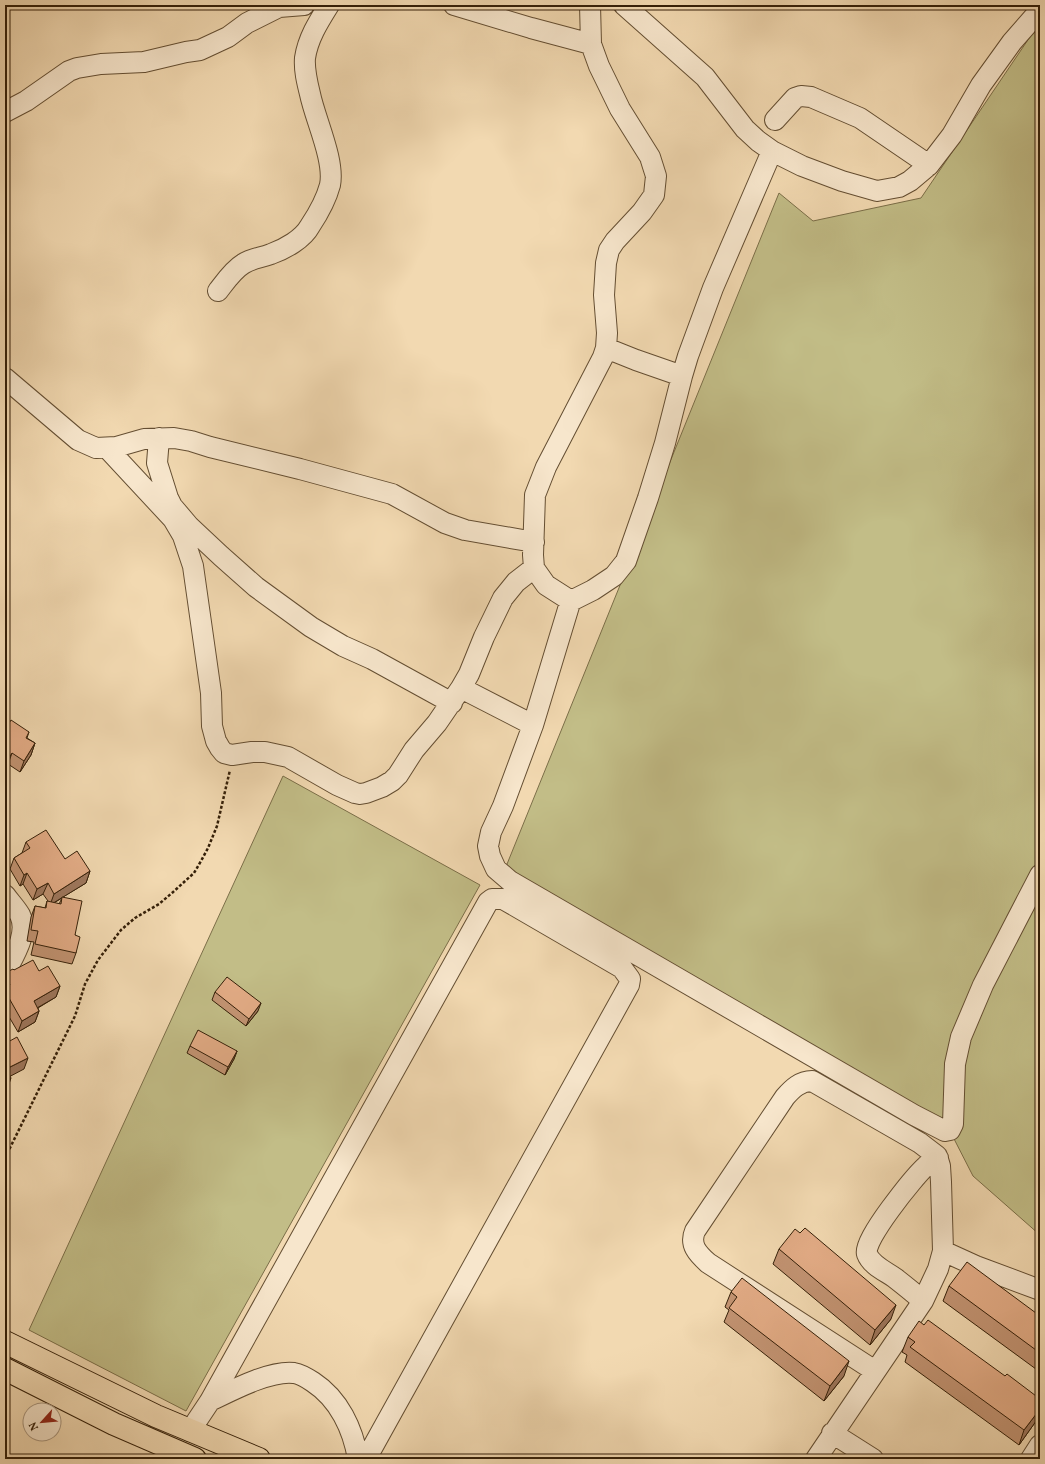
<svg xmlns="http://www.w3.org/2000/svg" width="1045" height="1464" font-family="Vollkorn,serif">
	<rect width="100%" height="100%" fill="#f2d9b1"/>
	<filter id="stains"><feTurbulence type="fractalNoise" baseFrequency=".005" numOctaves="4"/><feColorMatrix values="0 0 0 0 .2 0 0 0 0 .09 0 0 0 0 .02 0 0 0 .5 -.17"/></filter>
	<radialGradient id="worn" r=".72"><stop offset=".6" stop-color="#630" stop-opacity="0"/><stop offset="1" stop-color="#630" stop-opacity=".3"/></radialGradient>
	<!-- green -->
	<path fill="#c2bd87" stroke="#7b6e48" d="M1040 22V1235L973 1176 951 1133 503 874 779 193 813 221 921 198Z
		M283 776 480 885 186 1411 29 1330Z"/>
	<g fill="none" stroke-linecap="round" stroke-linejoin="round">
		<defs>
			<path id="minor" d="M454 5 531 28 591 44
				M624 5 705 77 745 129 758 141 772 151 802 166 842 181 877 191 899 187 910 181 929 165 952 135 981 85 1012 42 1040 10
				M5 112 26 101 69 71 77 68 101 64 144 62 186 52 200 50 228 37 247 23 279 7 304 5
				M775 120 795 98 801 96 811 97 860 118 929 165
				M772 151 713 288 688 356 682 376 665 443 648 498 626 561 614 576 593 590 571 601 569 606 533 725 503 806 491 832 488 846 490 856 496 869 510 881 914 1115 945 1131 950 1130 953 1124 955 1064 961 1037 983 985 1040 875
				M218 291C225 282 233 270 243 264 252 258 261 258 271 254 285 249 303 239 310 226 318 214 326 200 330 185 335 160 315 119 310 94 307 82 304 70 305 58 308 38 319 21 329 5
				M606 348 636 360 682 376
				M5 378 78 440 96 448 116 447 144 439 174 438 191 441 210 447 300 469 392 494 445 523 465 530 534 542
				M159 438 157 463 168 498 172 506 189 526 221 556 256 587 311 627 343 646 372 659 452 703
				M107 448 173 519 183 536 193 566 211 693 212 726 216 741 220 748 224 753 232 755 252 752H265L288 757 337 785 355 793 360 794 366 793 382 787 392 781 398 775 414 750 437 723 461 688 469 674 484 637 503 598 516 582 534 568
				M571 601 546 585 534 568 533 555 535 495 546 467 603 357 606 348 607 333 604 295 606 263 609 250 615 241 642 212 654 195 656 176 650 157 620 109 599 66 591 44 590 5
				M461 688 533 725
				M5 895C10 902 16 908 20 915 29 934 13 957 5 973
				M943 1251 976 1266 1040 1290
				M923 1301C914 1293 904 1285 895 1278 885 1271 871 1265 867 1254 862 1241 914 1177 926 1166 929 1163 934 1161 938 1158
				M210 1401C231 1391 270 1370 294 1373 300 1374 307 1378 313 1382 339 1399 353 1429 358 1459
				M190 1431 210 1401 488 902 492 899H503L622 968 630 979 629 985 366 1459
				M832 1433 873 1459
				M816 1459 923 1301 938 1269 943 1251 941 1182 940 1166 937 1156 920 1143 812 1081C800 1081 792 1089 785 1097L695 1231C689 1245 698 1254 708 1263L875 1371
				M1031 1459 1040 1445"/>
			<path id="major" d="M5 1342 156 1416 259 1459
				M5 1369 114 1424 195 1459"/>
		</defs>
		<!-- minor casing -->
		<use href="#minor" stroke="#644e32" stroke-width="22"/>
		<!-- major casing -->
		<use href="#major" stroke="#341f08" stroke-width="24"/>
		<!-- path -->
		<path stroke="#341f08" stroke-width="2.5" stroke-dasharray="3 2" stroke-linecap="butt" d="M5 1158 75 1016 85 984 98 960 121 930 135 918 159 904 172 893 194 873 201 861 208 848 217 826 230 770"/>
		<!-- minor -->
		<use href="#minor" stroke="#f7e6cc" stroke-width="20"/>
		<!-- major -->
		<use href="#major" stroke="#f2d9b1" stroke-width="22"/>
	</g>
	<!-- wall -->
	<path fill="#c39473" stroke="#341f08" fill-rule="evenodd" d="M5 730 29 732 27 738 35 743 31 755 20 772 8 764 5 769Z
		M26 842 65 859 90 871 86 883 63 897 75 935 76 953 72 964 31 955 34 942 27 941 31 917 35 906 45 908 47 901H48L43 894 33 900 23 884 20 886 10 869 14 858 22 853ZM62 898 59 904 54 903Z
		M14 970 39 971 60 986 56 997 38 1008 39 1011 35 1022 18 1032 5 1010V973Z
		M215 992 258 1011 246 1026 212 1000Z
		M190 1046 237 1051 234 1059 225 1075 187 1053Z
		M779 1249 891 1319 870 1345 773 1264Z
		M949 1286 1040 1316V1372L943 1301Z
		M731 1292 844 1376 824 1401 724 1322 729 1310 725 1307Z
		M908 1337 1039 1417 1019 1445 905 1362 907 1355 902 1352Z"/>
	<!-- shaded-wall -->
	<path fill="#9f785e" stroke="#341f08" d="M35 743 31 755 20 772 24 761Z
		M12 753 8 764 5 769V764Z
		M90 871 86 883 50 905 54 894Z
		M27 873 23 884 20 886 24 875Z
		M48 883 43 894 33 900 37 889Z
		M5 930H8L5 939Z
		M60 986 56 997 30 1012 34 1001Z
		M261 1003 258 1011 246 1026 249 1019Z
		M39 1011 35 1022 18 1032 22 1021Z
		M237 1051 234 1059 225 1075 228 1067Z
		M28 1058 24 1069 5 1079 6 1069Z
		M11 1078 7 1090 5 1091V1082Z
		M896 1305 891 1319 870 1345 875 1330Z
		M849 1361 844 1376 824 1401 830 1386Z
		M1040 1409V1415L1039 1417 1019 1445 1024 1430Z"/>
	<!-- building -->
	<path fill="#e3ac86" stroke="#341f08" d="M11 720 29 732 26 738 35 743 24 761 12 753 5 764V730Z
		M46 830 65 859 77 851 90 871 54 894 48 883 37 889 27 873 24 875 14 858 30 848 26 842Z
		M62 897 82 901 75 935 80 937 76 953 35 944 38 931 31 930 35 906 46 908 47 901 61 904Z
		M5 909H8V930H5Z
		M33 960 39 971 48 966 60 986 34 1001 39 1011 22 1021 5 991V988L10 985 5 976V973L13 969 14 970Z
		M227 977 261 1003 249 1019 215 992Z
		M198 1030 237 1051 228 1067 190 1046Z
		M5 1036 8 1042 17 1037 28 1058 6 1069 11 1078 5 1082Z
		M805 1228 896 1305 875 1330 779 1249 795 1229 800 1233Z
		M967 1262 1040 1316V1353L949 1286Z
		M742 1278 849 1361 830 1386 729 1308 737 1297 731 1292Z
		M928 1320 1005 1376 1007 1374 1040 1399V1409L1024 1430 910 1347 915 1342 908 1337 919 1321 924 1325Z"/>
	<!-- margin -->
	<rect width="1045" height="1464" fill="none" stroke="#f2d9b1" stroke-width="20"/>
	<rect x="6" y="6" width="1033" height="1452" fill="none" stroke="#341f08" stroke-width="2"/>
	<rect x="10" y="10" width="1025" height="1444" fill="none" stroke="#341f08"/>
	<!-- north arrow -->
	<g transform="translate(42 1422) rotate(243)"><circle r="19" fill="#f7e6cc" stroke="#a9967e"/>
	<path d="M0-3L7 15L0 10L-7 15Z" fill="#8f2418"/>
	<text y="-6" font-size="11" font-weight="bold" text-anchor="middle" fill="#341f08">N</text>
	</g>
	<rect width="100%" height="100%" filter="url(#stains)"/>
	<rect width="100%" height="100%" fill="url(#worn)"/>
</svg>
